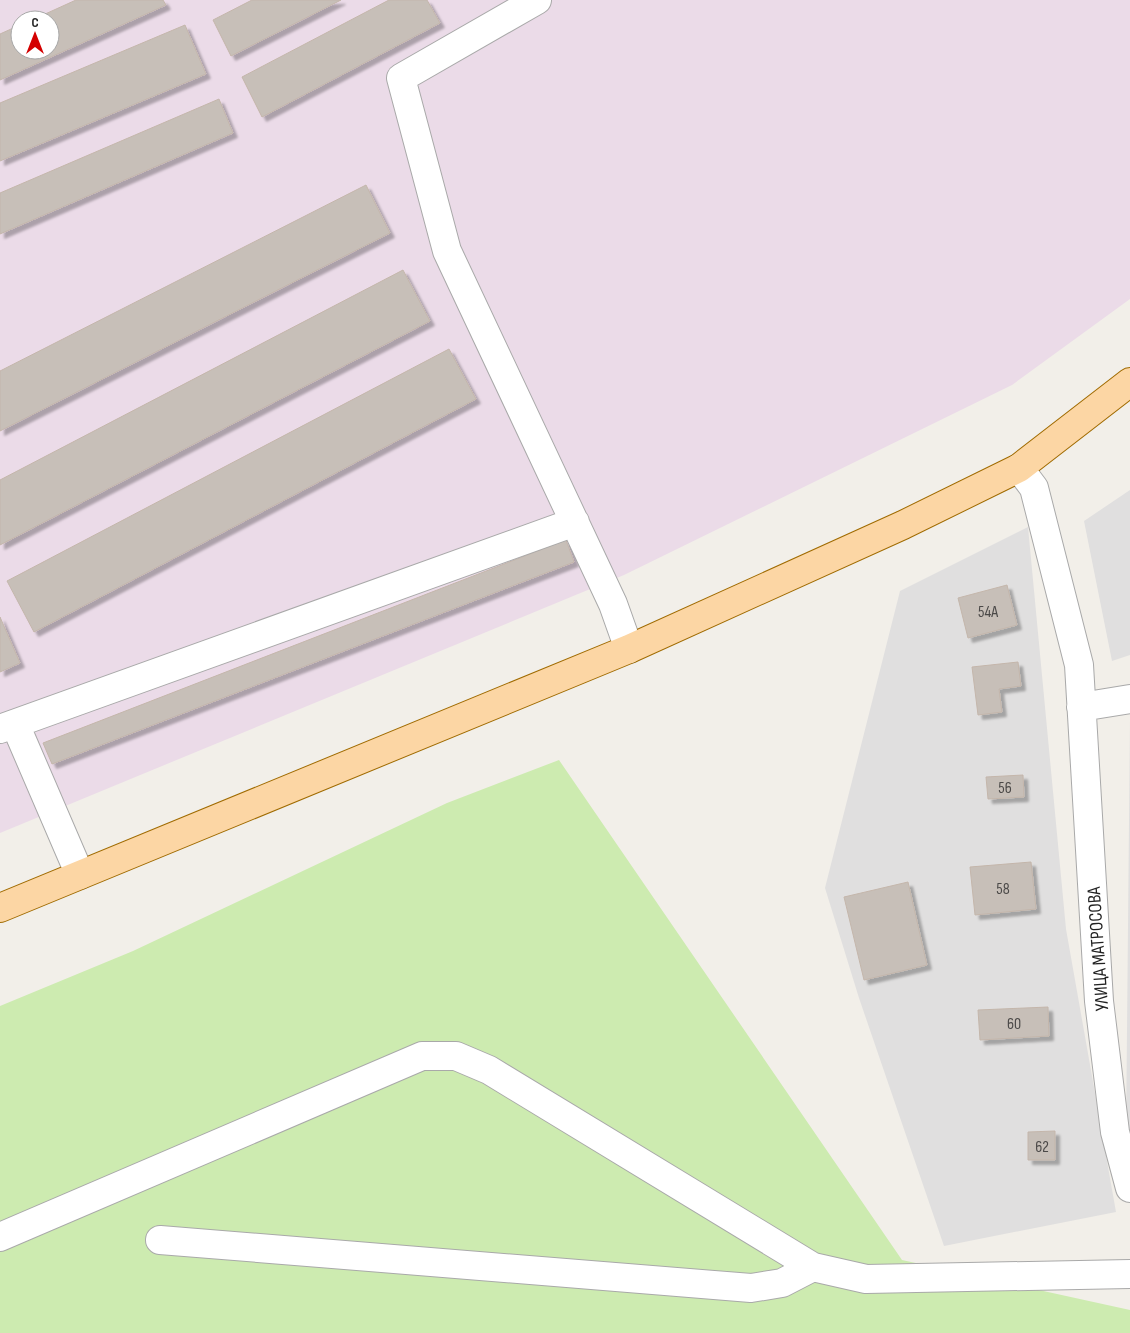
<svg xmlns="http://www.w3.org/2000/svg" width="1130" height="1333" font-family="'Sofia Sans Condensed',sans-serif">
	<defs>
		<filter id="shadow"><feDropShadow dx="4.5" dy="4.5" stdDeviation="1" flood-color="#0004"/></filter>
	</defs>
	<rect width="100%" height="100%" fill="#f2efe9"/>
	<!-- residential -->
	<path fill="#e0dfdf" d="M1130 490V655L1112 661 1084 521Z
		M1028 527 1066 929 1116 1212 944 1246 859 998 825 888 900 591Z
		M1130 719V1148L1126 1134Z"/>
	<!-- industrial -->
	<path fill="#ebdbe8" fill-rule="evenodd" d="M0 0H1130V299L1012 385 624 575 0 833ZM20 20H50V50H20Z"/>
	<!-- grass -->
	<path fill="#cdebb0" d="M559 760 902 1260 1130 1310V1333H0V1006L133 951 447 803Z"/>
	<!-- building -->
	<path fill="#c7bfb8" stroke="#c4b6ab" filter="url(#shadow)" d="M76 0H163L166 5 0 80V34L20 25V50H50V20H32Z
		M252 0H341L231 56 213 20Z
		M389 0H427L440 23 262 117 242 77Z
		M185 25 206 74 0 161V103Z
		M219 99 233 133 0 234V193Z
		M366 185 390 233 0 431V371Z
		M403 270 430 321 0 545V480Z
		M449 349 476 399 34 632 7 581Z
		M566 540 574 562 52 764 43 743Z
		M1007 585 1017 625 968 638 958 598Z
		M0 617 20 663 0 672Z
		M1018 662 1021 686 999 689 1002 712 978 715 972 667Z
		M1023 775 1024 797 988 799 986 777Z
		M1031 862 1036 909 975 915 970 867Z
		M908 882 927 965 864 980 844 897Z
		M1048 1007 1049 1036 980 1040 978 1010Z
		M1055 1131V1160H1028V1132Z"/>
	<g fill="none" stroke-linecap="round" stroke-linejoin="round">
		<defs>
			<path id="minor" d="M537 0 401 78 447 251 613 604 629 649
				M1019 468 1034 488 1079 665 1099 1001 1115 1132 1130 1188
				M1081 707 1130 699
				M15 724 80 875
				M0 729 575 522
				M0 1237 422 1056H456L489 1070 813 1267 866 1279 1130 1274
				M160 1240 751 1288 782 1283 813 1267"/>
			<path id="major" d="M0 908 629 649 903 525 1019 468 1130 382"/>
		</defs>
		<!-- minor casing -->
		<use href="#minor" stroke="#a9a9a9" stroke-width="30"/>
		<!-- major casing -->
		<use href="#major" stroke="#a06b00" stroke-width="30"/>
		<!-- minor -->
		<use href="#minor" stroke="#fff" stroke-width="28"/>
		<!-- major -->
		<use href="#major" stroke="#fcd6a4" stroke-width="28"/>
	</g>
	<g text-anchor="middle" stroke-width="5" stroke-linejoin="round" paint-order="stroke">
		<!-- number labels -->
		<g font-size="16" fill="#4b4948">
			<text x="988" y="617">54А</text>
			<text x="1005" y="793">56</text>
			<text x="1003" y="894">58</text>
			<text x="1014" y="1029">60</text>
			<text x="1042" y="1152">62</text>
		</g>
		<!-- street labels -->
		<g font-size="19" fill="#222" stroke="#fff">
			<text transform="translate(1097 949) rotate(-94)" y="7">УЛИЦА МАТРОСОВА</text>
		</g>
	</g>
	<!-- north arrow -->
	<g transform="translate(35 35)"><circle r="24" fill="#ffffff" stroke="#a7a7a7"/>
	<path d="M0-4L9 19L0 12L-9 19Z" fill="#d40000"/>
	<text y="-8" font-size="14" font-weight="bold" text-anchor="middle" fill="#222222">С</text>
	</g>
</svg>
